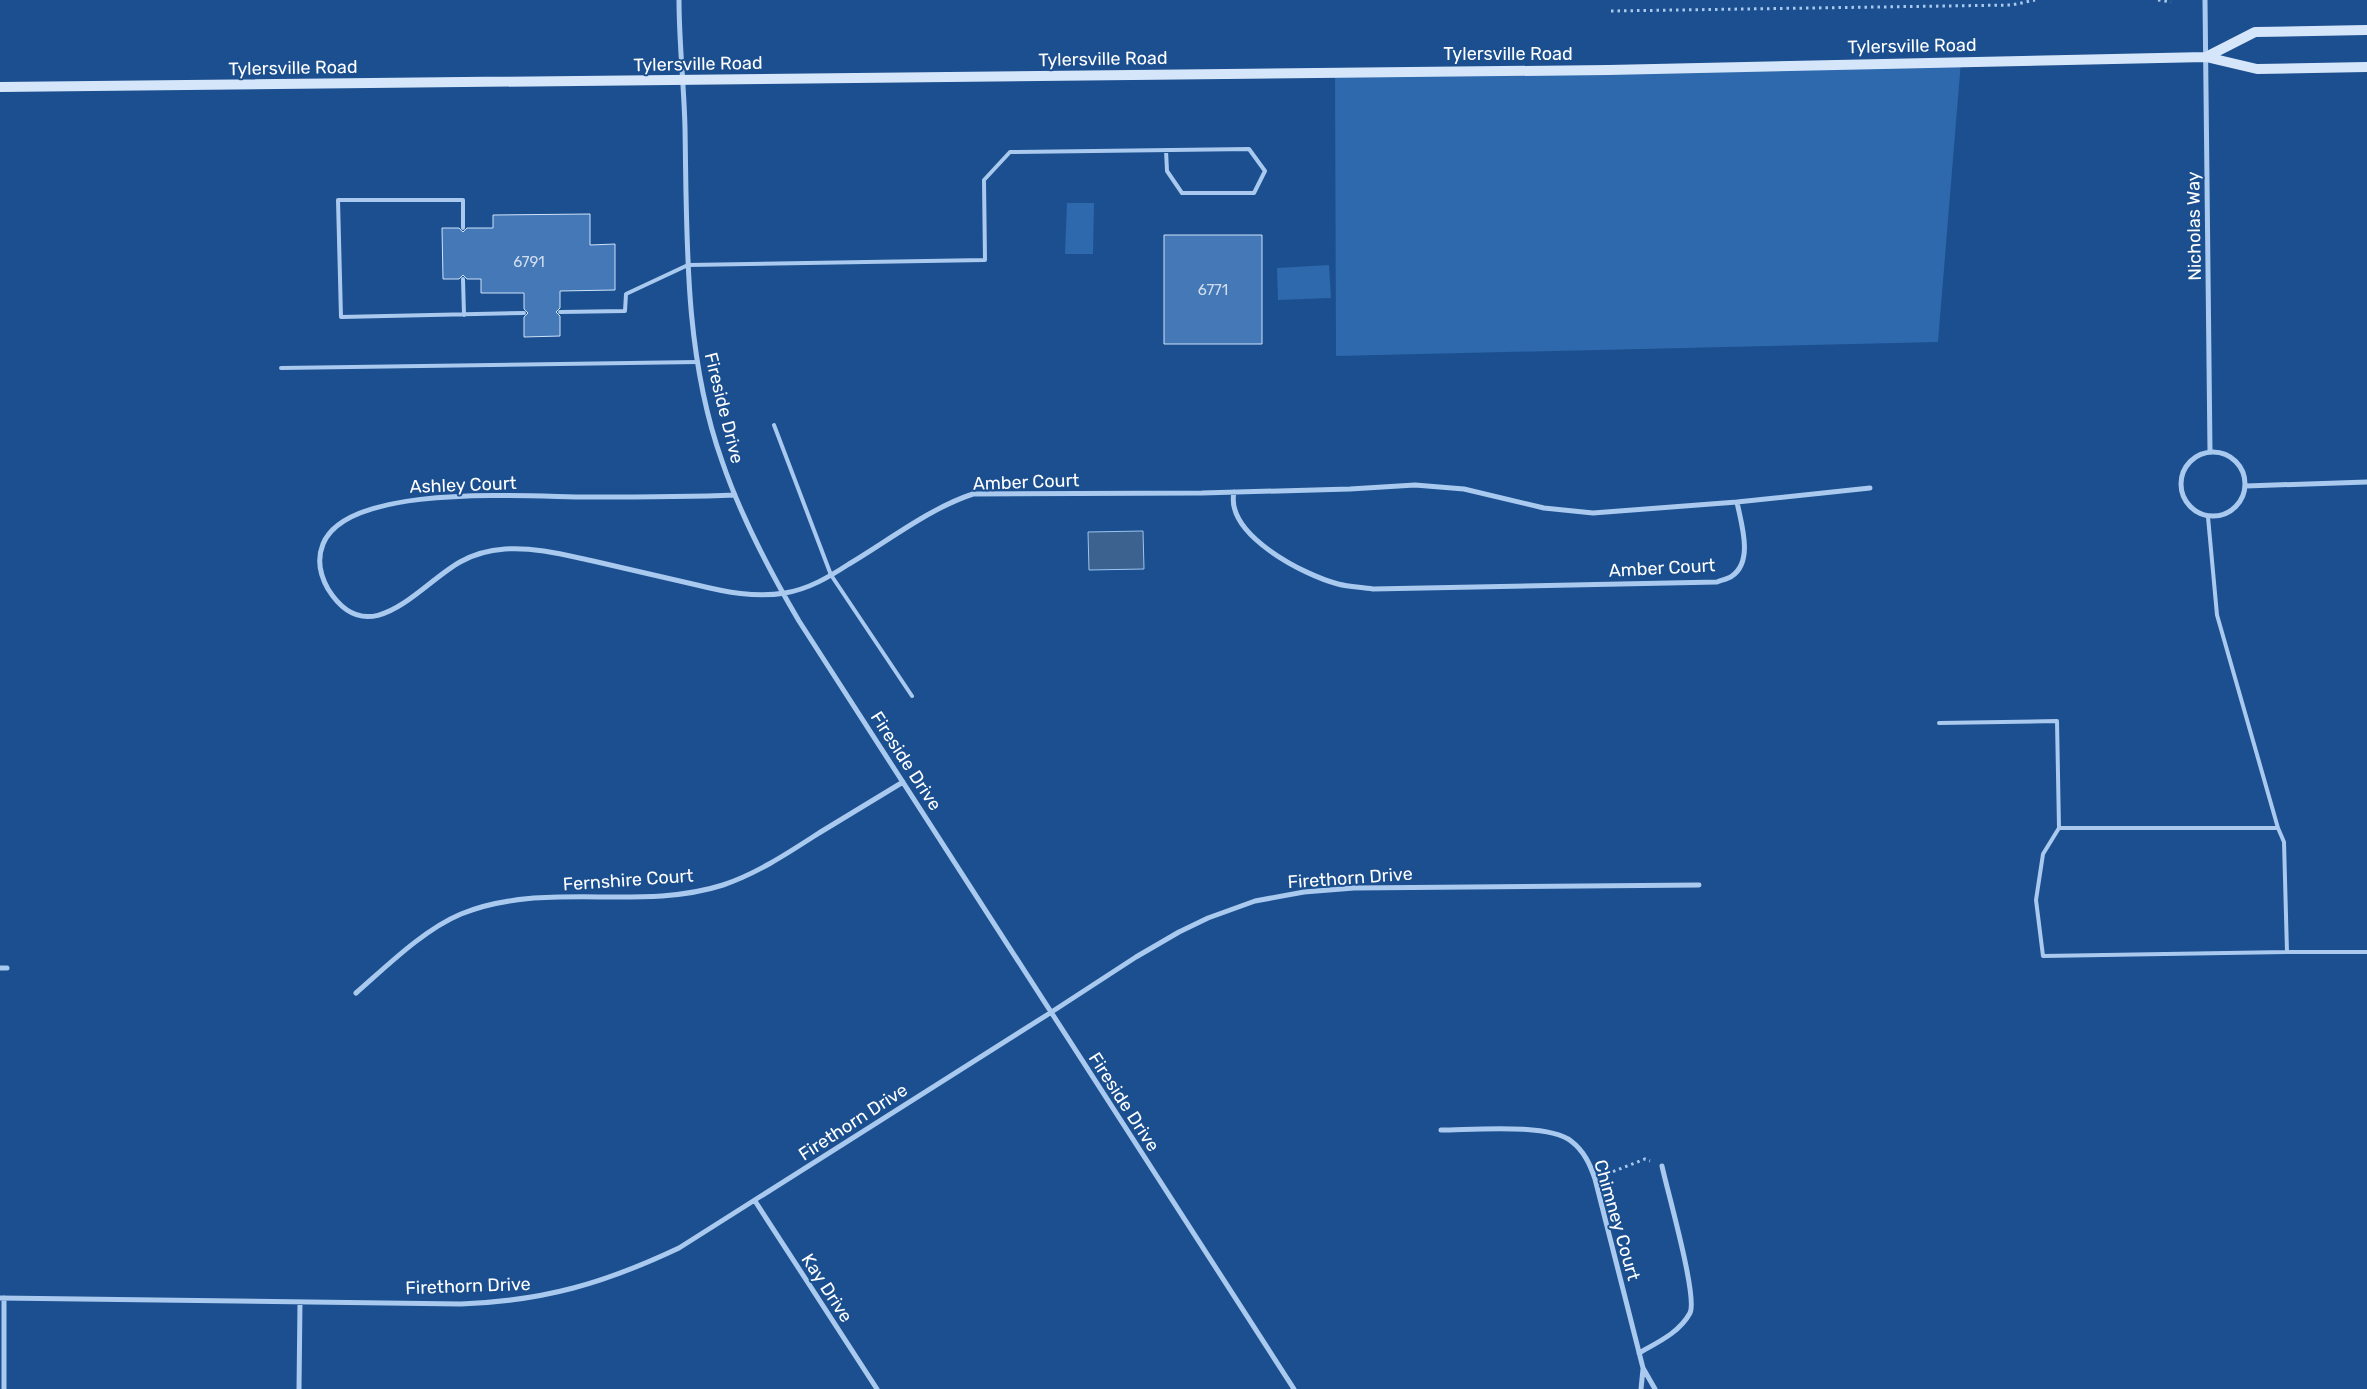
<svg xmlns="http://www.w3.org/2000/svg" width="2367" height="1389" font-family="Rubik,sans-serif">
	<rect width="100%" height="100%" fill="#1b4f8f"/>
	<!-- green -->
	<path fill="#2e69ad" d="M1961 61 1938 342 1336 356 1335 72Z
		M1067 203H1094L1093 254H1065Z
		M1329 265 1331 298 1278 300 1277 268Z"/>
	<!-- water -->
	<path fill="#3c6290" stroke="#9cc4f0" d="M1143 531 1144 569 1089 570 1088 532Z"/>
	<!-- building -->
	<path fill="#4478b7" stroke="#cfe3fa" d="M590 214V245L615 244V290L560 291V308L556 312 560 316V336L524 337V317L528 313 524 309V293H481V279H467L463 275 459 279H443L442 228H459L463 232 467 228H493V215Z
		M1164 235H1262V344H1164Z"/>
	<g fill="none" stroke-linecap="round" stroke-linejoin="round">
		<!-- path -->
		<path stroke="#a9c9ee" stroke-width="3" stroke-dasharray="2.5 4" stroke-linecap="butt" d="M2158 0 2171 2
			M1611 11 2012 5 2035 0
			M1607 1174 1645 1159 1650 1161"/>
		<!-- lane -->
		<path stroke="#a9c9ee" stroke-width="4" d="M463 228V200H338L341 317 524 313
			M463 279 464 315
			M560 312 625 311 626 294 688 265 985 260 984 180 1010 152 1249 149 1265 171 1254 193H1182L1167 171 1166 150
			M281 368 698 362
			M774 425 831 575 912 696
			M1939 723 2057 721 2059 828H2278L2217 615 2208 517
			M2059 828 2043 854 2036 900 2043 956 2287 952
			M2278 828 2284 842 2287 952H2367"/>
		<!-- street -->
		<path stroke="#a9c9ee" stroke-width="5" d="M679 0C679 43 684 85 685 128 687 240 684 355 722 461 741 517 769 570 799 621L1294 1389
			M2205 0 2210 452
			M2181 484a32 32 0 1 1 64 0a32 32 0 1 1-64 0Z
			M2246 486 2367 482
			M735 495C686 497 636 497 587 497 530 497 348 482 323 544 317 559 320 575 328 589 369 655 419 585 460 562 474 554 490 550 505 549 535 547 565 555 593 561 628 569 662 577 697 585 725 592 756 598 785 593 809 589 829 577 849 564 888 541 930 508 973 494L1202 493 1350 489 1415 485 1464 489 1544 508 1593 513 1737 502C1741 523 1754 561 1732 576 1728 579 1722 580 1717 582L1373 589C1361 587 1349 587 1338 584 1304 575 1225 535 1234 492
			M1737 502 1870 488
			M0 968H7
			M356 993C387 966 423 930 461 914 544 880 639 912 723 885 758 873 788 853 819 833 847 816 875 799 903 782
			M1441 1130C1472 1130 1547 1123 1571 1141 1584 1151 1590 1164 1595 1179L1643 1368 1655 1389
			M755 1201 877 1389
			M0 1298 461 1304C544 1301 605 1283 679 1248L1050 1013 1136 957 1179 932 1208 918 1255 901 1304 892 1354 888 1699 885
			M1639 1353C1658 1342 1679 1333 1690 1313 1698 1297 1667 1190 1662 1166
			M4 1389V1298
			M299 1389 300 1302
			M1641 1389 1643 1369"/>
		<!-- secondary -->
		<path stroke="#d6e6fa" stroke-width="10" d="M2206 57 2255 32 2367 30
			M0 87 1608 70 2206 57 2257 69 2367 67"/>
	</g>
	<g text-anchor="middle" stroke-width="4" stroke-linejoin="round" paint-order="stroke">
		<!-- number labels -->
		<g font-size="15" fill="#d0dded">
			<text x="529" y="267">6791</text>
			<text x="1213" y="295">6771</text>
		</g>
		<!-- street labels -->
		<g font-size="18" fill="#fff" stroke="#1b4f8f">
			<text transform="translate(1912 46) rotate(-1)" y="6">Tylersville Road</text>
			<text x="1508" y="60">Tylersville Road</text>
			<text transform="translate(1103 59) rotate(-1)" y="6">Tylersville Road</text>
			<text transform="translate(698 64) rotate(-1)" y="6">Tylersville Road</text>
			<text transform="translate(293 68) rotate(-1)" y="6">Tylersville Road</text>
			<text transform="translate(2194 226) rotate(-91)" y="6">Nicholas Way</text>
			<text transform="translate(724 408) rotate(76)" y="6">Fireside Drive</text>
			<text transform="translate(1026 482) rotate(-2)" y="6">Amber Court</text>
			<text transform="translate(463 485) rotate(-2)" y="6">Ashley Court</text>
			<text transform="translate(1662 568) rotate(-3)" y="6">Amber Court</text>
			<text transform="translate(906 761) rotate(57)" y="6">Fireside Drive</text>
			<text transform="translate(1350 878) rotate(-4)" y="6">Firethorn Drive</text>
			<text transform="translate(628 880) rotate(-4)" y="6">Fernshire Court</text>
			<text transform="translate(1124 1102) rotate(57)" y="6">Fireside Drive</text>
			<text transform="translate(853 1122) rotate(-33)" y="6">Firethorn Drive</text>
			<text transform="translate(1617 1220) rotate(74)" y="6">Chimney Court</text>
			<text transform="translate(468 1286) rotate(-2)" y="6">Firethorn Drive</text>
			<text transform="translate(827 1288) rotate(57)" y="6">Kay Drive</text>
		</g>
	</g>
</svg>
